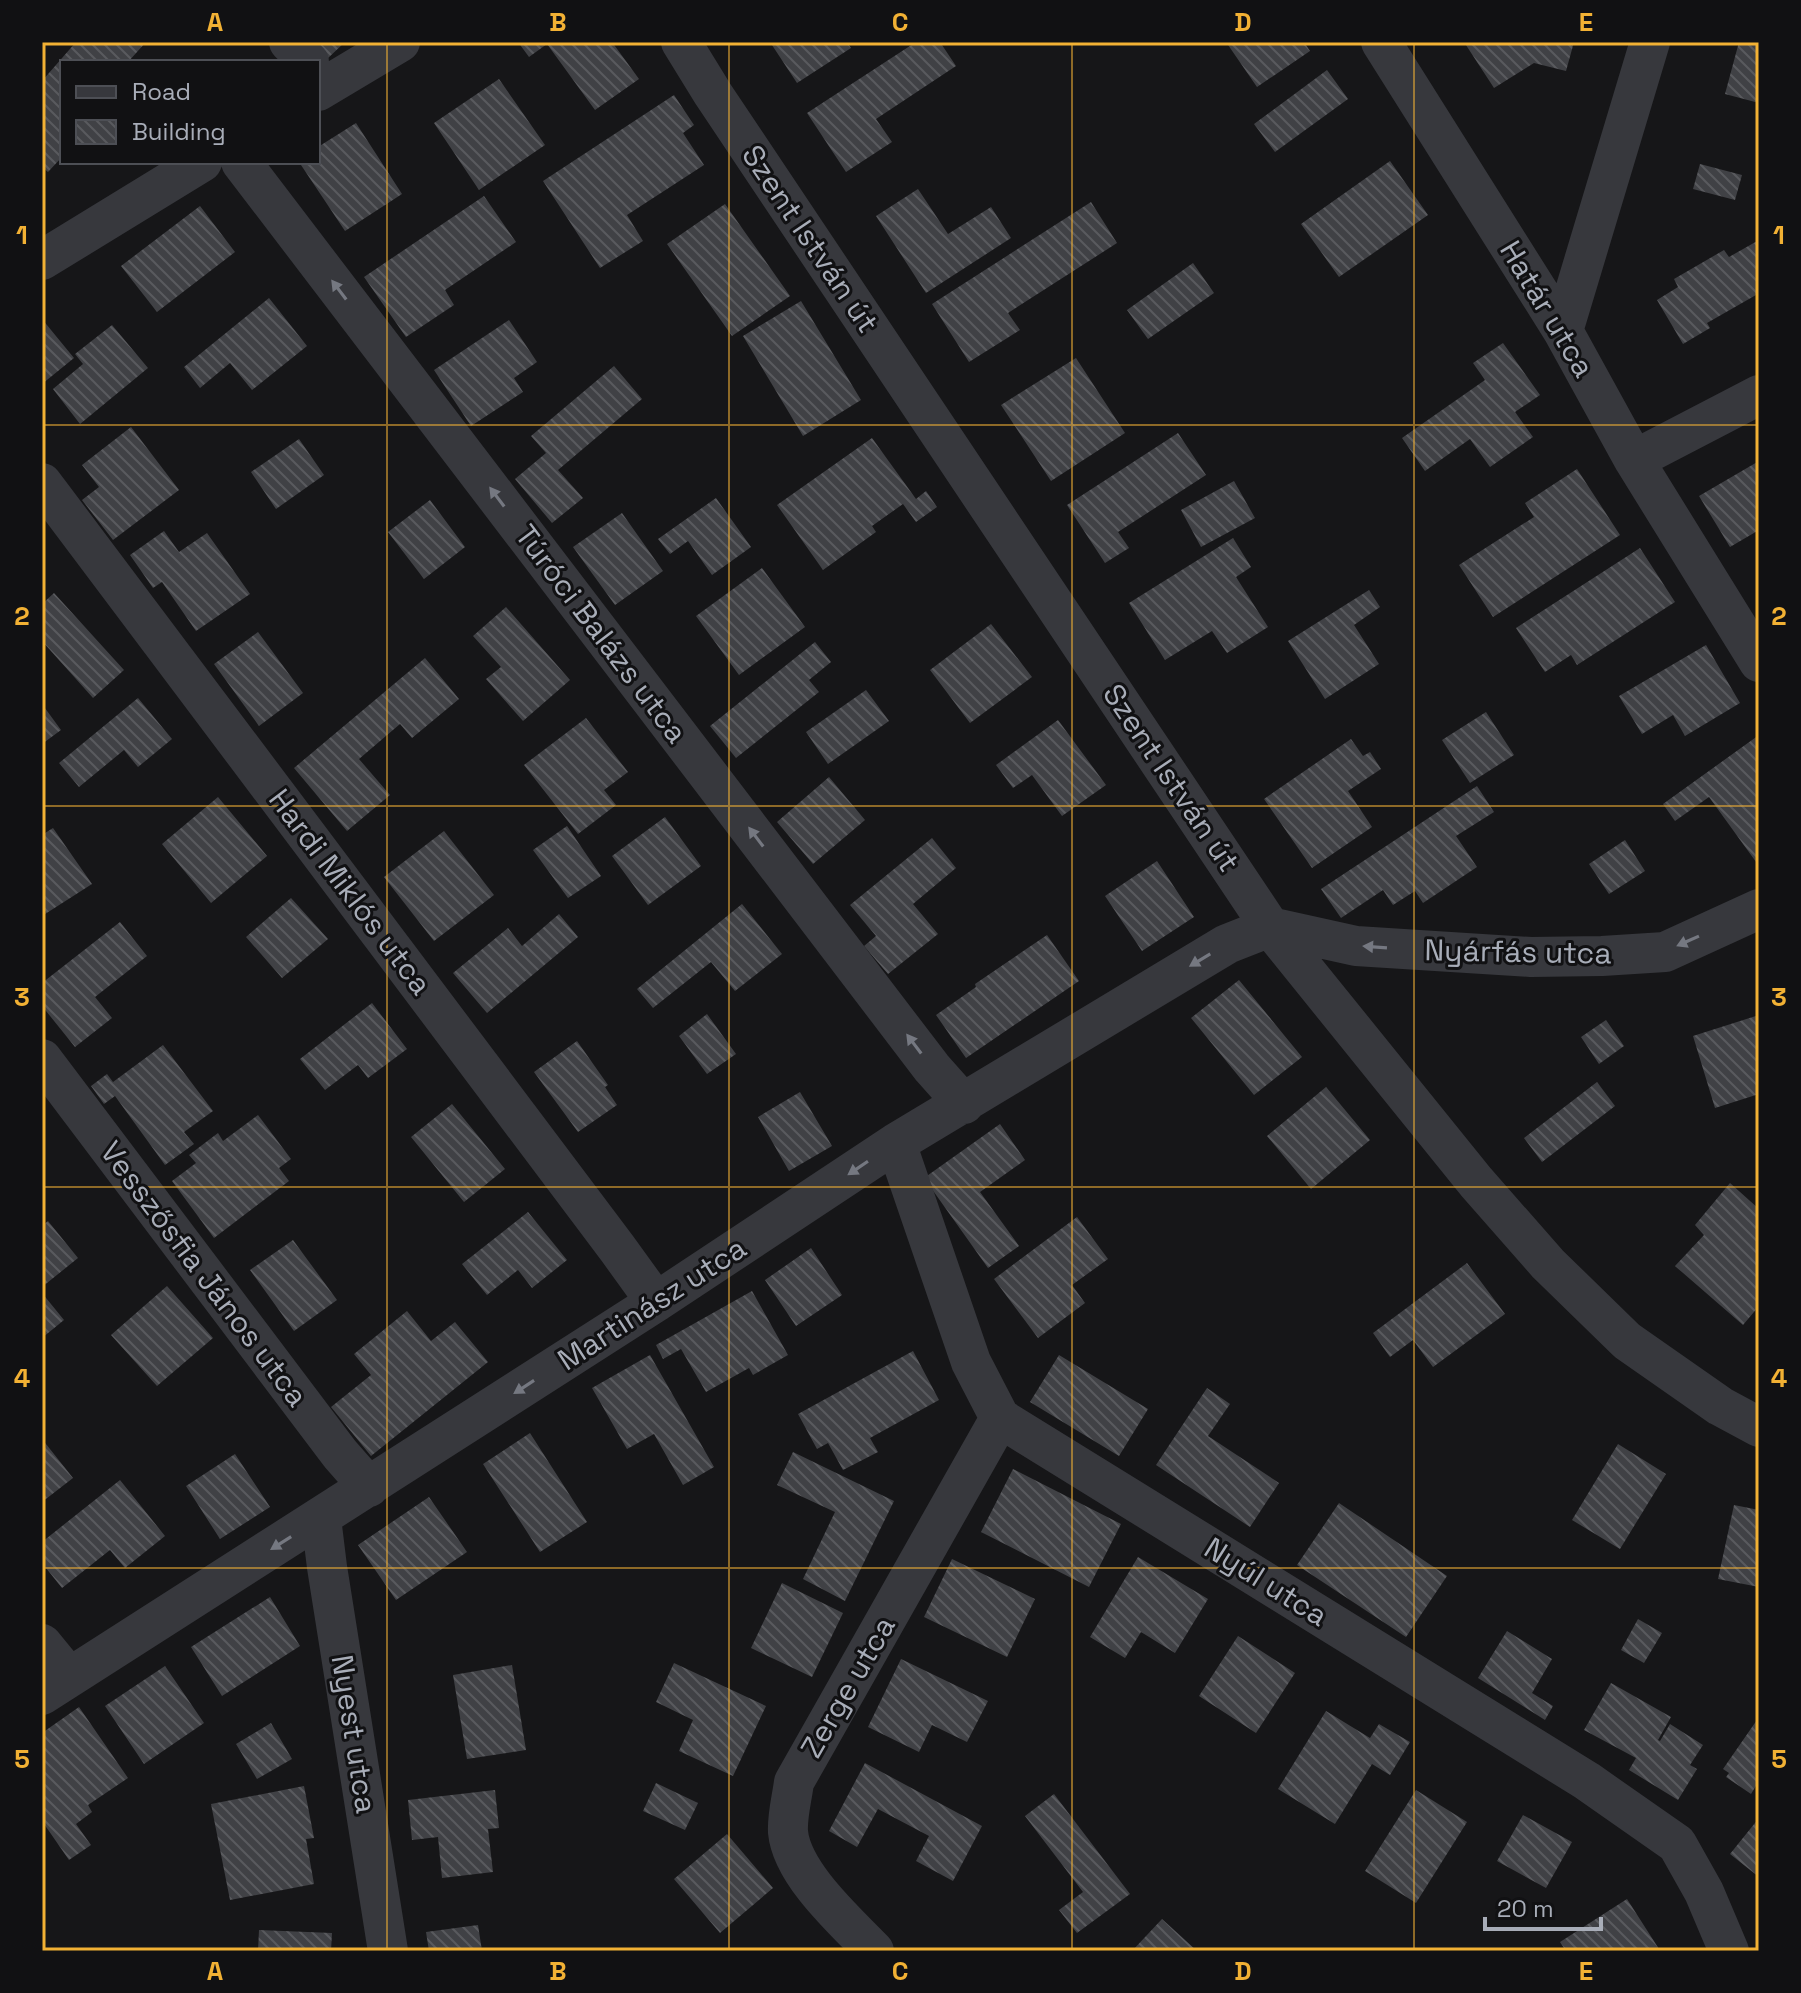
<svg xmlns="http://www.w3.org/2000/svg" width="1801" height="1993" font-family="'Space Grotesk',sans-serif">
	<defs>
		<pattern id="building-back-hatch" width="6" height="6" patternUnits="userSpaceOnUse" patternTransform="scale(2)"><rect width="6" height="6" fill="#404145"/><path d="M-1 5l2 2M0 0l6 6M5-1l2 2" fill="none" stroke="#595a5e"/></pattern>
	</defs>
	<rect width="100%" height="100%" fill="#161618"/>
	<!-- building -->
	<path fill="url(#building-back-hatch)" d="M76 42H84L88 45 91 42H146L128 62H62V157L48 172 42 167V81Z
		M312 42H345L327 59Z
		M518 42H612L639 79 595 110 547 44 529 57Z
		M770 42H847L851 48 797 83Z
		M916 42H940L956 66 876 119 892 142 846 172 807 113Z
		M1226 42H1304L1310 51 1257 87Z
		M1464 42H1574L1566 71 1534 63 1494 88Z
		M1739 42H1759V103L1725 94Z
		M1327 70 1348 99 1275 152 1254 124Z
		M499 79 545 145 479 190 434 123Z
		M674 95 694 125 683 133 704 165 627 215 643 241 600 268 543 181Z
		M356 123 402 194 345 231 299 162H318V147Z
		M1390 161 1428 215 1339 277 1301 224Z
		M1700 164 1742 175 1735 200 1693 189Z
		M918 189 948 234 991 207 1011 238 926 293 876 216Z
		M484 196 516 242 445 290 454 305 406 337 364 277Z
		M1091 202 1117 243 1008 313 1020 330 969 362 932 304Z
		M725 204 790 296 732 336 667 244Z
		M200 206 235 252 157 312 121 266Z
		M1759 240V299L1756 295 1707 323 1710 328 1683 344 1657 300 1678 287 1674 279 1724 250 1729 257Z
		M1193 263 1214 293 1148 339 1127 310Z
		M269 298 307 346 252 390 230 363 200 388 184 367Z
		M801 301 861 400 803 436 743 336Z
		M42 319 74 358 42 384Z
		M509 320 537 362 514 378 523 392 471 426 434 370Z
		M112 325 148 368 80 424 53 389 83 364 75 354Z
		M1503 343 1540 395 1515 412 1533 437 1490 467 1470 439 1425 471 1402 438 1485 380 1473 363Z
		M1076 358 1125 433 1051 481 1001 405Z
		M614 366 642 399 558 470 583 498 552 523 515 479 546 453 531 436Z
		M131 427 179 490 113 540 82 500 99 487 82 465Z
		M1178 433 1206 475 1118 532 1129 548 1105 563 1067 505Z
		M872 438 916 499 926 491 937 507 916 522 903 504 872 526 876 532 823 570 777 505Z
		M299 439 324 475 276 509 251 472Z
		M1759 461V530L1730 547 1699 496Z
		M1577 469 1620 535 1493 617 1459 565 1534 517 1525 503Z
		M1234 481 1255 518 1201 547 1181 510Z
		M716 498 751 547 712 575 688 541 670 554 658 539Z
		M430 500 465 547 424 579 388 532Z
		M622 513 663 571 615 605 573 547Z
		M164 531 179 552 207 533 250 594 196 631 162 582 153 588 130 555Z
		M1233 538 1251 567 1236 577 1268 627 1227 653 1212 631 1165 660 1129 603Z
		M1640 548 1675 602 1577 665 1571 655 1545 672 1516 628Z
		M762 568 805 627 739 675 696 616Z
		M1369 590 1380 607 1354 625 1379 664 1325 699 1288 641Z
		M54 593 124 670 93 698 42 641V604Z
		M506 607 570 680 523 721 486 679 501 667 473 636Z
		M991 624 1032 677 970 723 930 670Z
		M258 632 303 693 259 726 214 664Z
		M815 642 831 662 809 680 819 692 736 758 710 726Z
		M1706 645 1740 703 1685 736 1673 715 1642 734 1619 696Z
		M425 658 459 699 412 738 400 724 359 759 390 795 347 831 294 768Z
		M866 690 889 721 828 764 806 732Z
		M138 698 172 739 138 767 124 750 79 787 59 763Z
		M42 704 61 730 42 744Z
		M1486 712 1514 755 1470 783 1442 740Z
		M586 718 628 772 604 790 616 805 578 834 524 765Z
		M1058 720 1106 785 1062 816 1032 775 1013 788 996 765Z
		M1759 735V866L1709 797 1675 821 1663 804Z
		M1351 739 1363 756 1370 752 1381 769 1348 791 1372 827 1312 868 1264 799Z
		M829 777 865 820 813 864 777 822Z
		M1477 786 1494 812 1456 836 1477 867 1423 903 1415 891 1393 905 1383 890 1341 918 1321 889Z
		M218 797 267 856 211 903 162 844Z
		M665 817 701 866 648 905 612 856Z
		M567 826 601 876 568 898 533 850Z
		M53 828 92 884 42 916V835Z
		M444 831 494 895 434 941 384 877Z
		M932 838 956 868 913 904 938 934 888 974 864 946 876 936 850 905Z
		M1625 840 1645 871 1609 894 1589 864Z
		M1157 861 1194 917 1142 951 1105 896Z
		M291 898 328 939 282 978 246 937Z
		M742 904 782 954 735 991 711 962 653 1008 637 989Z
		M559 914 578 937 487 1013 453 973 508 928 522 946Z
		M120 922 147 956 95 997 112 1018 75 1047 42 1006V983Z
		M1047 935 1079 981 966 1058 936 1015 976 987 975 984Z
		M1239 980 1302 1057 1254 1095 1191 1018Z
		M372 1003 407 1049 368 1078 358 1065 325 1090 300 1059Z
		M707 1014 736 1054 707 1074 679 1036Z
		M1759 1015V1094L1715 1108 1693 1036Z
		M1606 1020 1624 1046 1599 1064 1581 1037Z
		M577 1041 608 1085 605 1087 617 1105 578 1132 534 1072Z
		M163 1045 213 1111 184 1132 194 1144 165 1165 115 1096 104 1104 91 1086 107 1074 113 1082Z
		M1597 1082 1615 1106 1542 1162 1524 1138Z
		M1326 1087 1370 1140 1311 1189 1267 1136Z
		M800 1092 832 1146 789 1171 758 1117Z
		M452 1104 505 1169 464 1202 411 1137Z
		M258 1115 291 1159 279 1168 289 1181 214 1238 172 1181 196 1163 189 1155 218 1133 223 1141Z
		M1000 1124 1025 1160 980 1192 1019 1246 988 1268 924 1178Z
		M1730 1183 1759 1209V1306L1743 1325 1675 1266 1704 1235 1695 1225Z
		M528 1212 567 1260 532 1288 518 1270 487 1295 462 1264Z
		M1077 1217 1108 1259 1072 1285 1085 1303 1038 1338 994 1279Z
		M48 1221 78 1258 42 1287V1226Z
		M293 1240 337 1300 294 1331 250 1270Z
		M811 1248 842 1295 796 1326 765 1280Z
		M1467 1263 1505 1314 1433 1367 1413 1340 1390 1357 1373 1333Z
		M167 1286 213 1338 157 1386 111 1335Z
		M752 1291 788 1355 753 1375 749 1368 706 1392 681 1349 663 1359 656 1345Z
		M42 1293 64 1320 42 1338Z
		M407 1311 431 1341 455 1322 488 1362 371 1456 331 1407 371 1375 354 1354Z
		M913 1351 939 1400 870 1438 878 1452 843 1470 828 1443 817 1449 798 1414Z
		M650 1355 714 1467 683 1485 654 1434 627 1449 592 1388Z
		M1059 1355 1148 1409 1119 1456 1030 1402Z
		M1207 1388 1230 1404 1208 1436 1279 1483 1250 1527 1156 1465Z
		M530 1433 587 1522 540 1552 483 1464Z
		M42 1439 73 1478 42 1502Z
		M1618 1444 1666 1474 1620 1549 1572 1520Z
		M793 1452 894 1501 845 1601 803 1579 835 1512 777 1485Z
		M235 1454 270 1507 220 1539 186 1486Z
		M1013 1469 1121 1524 1089 1587 981 1532Z
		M120 1480 165 1536 125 1568 110 1550 62 1588 42 1563V1542Z
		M429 1497 467 1552 396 1600 358 1545Z
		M1339 1503 1447 1576 1406 1637 1297 1565Z
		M1734 1505 1759 1510V1587L1718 1579Z
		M1138 1557 1208 1599 1175 1653 1141 1632 1125 1658 1090 1637Z
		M952 1559 1035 1599 1007 1657 924 1617Z
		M782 1583 843 1613 812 1677 751 1648Z
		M270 1597 300 1646 222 1696 191 1647Z
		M1638 1619 1662 1633 1644 1663 1621 1650Z
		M1507 1631 1552 1659 1532 1693 1553 1706 1545 1720 1478 1678Z
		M1238 1636 1295 1673 1256 1733 1199 1696Z
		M901 1659 988 1701 967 1742 932 1725 919 1752 868 1727Z
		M674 1663 766 1706 733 1776 679 1751 693 1720 656 1702Z
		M512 1665 526 1750 467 1759 453 1675Z
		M165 1666 204 1723 144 1764 105 1706Z
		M1611 1683 1671 1717 1658 1740 1660 1741 1670 1724 1703 1745 1690 1765 1697 1769 1678 1800 1629 1770 1636 1758 1584 1730Z
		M79 1707 128 1778 88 1805 92 1812 76 1824 91 1845 69 1860 42 1821V1733Z
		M1326 1711 1370 1738 1379 1724 1410 1742 1390 1775 1372 1764 1335 1824 1278 1789Z
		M1759 1717V1781L1751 1794 1726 1777 1729 1773 1723 1769Z
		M271 1723 292 1759 257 1779 236 1744Z
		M865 1763 982 1826 953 1881 916 1861 929 1836 878 1809 857 1847 829 1831Z
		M656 1783 698 1803 685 1830 643 1811Z
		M304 1786 314 1838 306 1839 314 1884 230 1900 211 1804Z
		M495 1790 499 1828 488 1829 493 1872 442 1878 438 1837 412 1840 408 1800Z
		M1416 1790 1467 1822 1416 1903 1365 1871Z
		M1054 1794 1130 1894 1077 1933 1059 1910 1083 1892 1025 1816Z
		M1523 1815 1572 1842 1546 1888 1497 1861Z
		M1759 1818V1877L1730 1854Z
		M727 1834 773 1888 720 1933 674 1879Z
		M1627 1899 1659 1949 1656 1951H1566L1560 1942Z
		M1162 1919 1197 1951H1132Z
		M478 1925 482 1951H429L426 1932Z
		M259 1930 332 1933 331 1951H258Z"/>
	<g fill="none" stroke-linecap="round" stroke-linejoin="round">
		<!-- minor -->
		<path stroke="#37383d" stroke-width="40" d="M289 42 309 62
			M681 42 713 94 1270 927 1476 1182 1548 1264 1627 1341 1720 1406 1759 1427
			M1381 42 1563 331 1634 460 1759 662
			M318 91 400 42
			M241 162 932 1068 964 1104
			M42 260 202 162
			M1563 331 1650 42
			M1634 460 1759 395
			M42 483 617 1248 656 1302
			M1270 927 1356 946 1531 957 1602 956 1665 952 1759 909
			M42 1059 340 1454 369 1487
			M896 1143 971 1362 1000 1418 1587 1781 1677 1844 1704 1892 1729 1951
			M321 1518 327 1567 388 1951
			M42 1644 69 1677
			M42 1695 656 1302 896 1143 1227 944 1270 927
			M874 1951C845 1921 792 1874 788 1832 787 1816 792 1798 794 1782L1000 1418"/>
	</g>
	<!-- one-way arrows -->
	<defs><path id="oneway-solid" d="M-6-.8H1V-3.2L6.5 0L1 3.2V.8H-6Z" transform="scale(2)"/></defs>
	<g fill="#757881">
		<use href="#oneway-solid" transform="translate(339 290) rotate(-127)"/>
		<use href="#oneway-solid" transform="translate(497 497) rotate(-127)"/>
		<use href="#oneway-solid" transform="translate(756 837) rotate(-127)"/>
		<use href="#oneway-solid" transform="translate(1688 941) rotate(156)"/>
		<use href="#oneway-solid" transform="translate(1375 947) rotate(-176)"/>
		<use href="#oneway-solid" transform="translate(1200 960) rotate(149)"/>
		<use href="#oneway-solid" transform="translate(914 1044) rotate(-127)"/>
		<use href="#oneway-solid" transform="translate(858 1168) rotate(146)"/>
		<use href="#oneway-solid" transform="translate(524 1387) rotate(147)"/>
		<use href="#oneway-solid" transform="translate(281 1543) rotate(148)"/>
	</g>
	<!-- grid -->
	<path fill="none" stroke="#f2b134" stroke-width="2" stroke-opacity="0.55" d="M387 42V1951M729 42V1951M1072 42V1951M1414 42V1951M42 425H1759M42 806H1759M42 1187H1759M42 1568H1759"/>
	<g text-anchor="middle" stroke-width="6" stroke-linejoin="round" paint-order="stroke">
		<!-- street labels -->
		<g font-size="30" fill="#a8adb8" stroke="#111113">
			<text transform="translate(810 239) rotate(56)" y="10">Szent István út</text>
			<text transform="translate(1547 309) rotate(59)" y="10">Határ utca</text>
			<text transform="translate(601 634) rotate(53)" y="10">Túróci Balázs utca</text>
			<text transform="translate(1171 778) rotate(56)" y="10">Szent István út</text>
			<text transform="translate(350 892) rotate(53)" y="10">Hardi Miklós utca</text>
			<text transform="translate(1518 952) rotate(1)" y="10">Nyárfás utca</text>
			<text transform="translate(204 1274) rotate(53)" y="10">Vesszősfia János utca</text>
			<text transform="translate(652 1304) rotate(-33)" y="10">Martinász utca</text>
			<text transform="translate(1266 1582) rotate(32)" y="10">Nyúl utca</text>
			<text transform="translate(848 1687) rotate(-60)" y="10">Zerge utca</text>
			<text transform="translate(354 1734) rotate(81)" y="10">Nyest utca</text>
		</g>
	</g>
	<!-- border -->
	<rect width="1801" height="1993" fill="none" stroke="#111113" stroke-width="88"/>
	<!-- legend -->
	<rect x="60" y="60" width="260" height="104" fill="#111113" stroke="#4d4f55" stroke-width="2"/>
	<rect x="76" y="86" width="40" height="12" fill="#37383d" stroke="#4d4f55" stroke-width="2"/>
	<text x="132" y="100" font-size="24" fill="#a8adb8">Road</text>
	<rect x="76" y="120" width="40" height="24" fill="url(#building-back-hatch)" stroke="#4d4f55" stroke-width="2"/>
	<text x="132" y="140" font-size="24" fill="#a8adb8">Building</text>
	<!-- scale -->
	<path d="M1485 1917v12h116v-12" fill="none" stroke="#a8adb8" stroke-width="4"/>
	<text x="1497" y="1917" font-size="24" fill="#a8adb8" stroke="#111113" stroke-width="6" paint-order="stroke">20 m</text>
	<rect x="44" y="44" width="1713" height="1905" fill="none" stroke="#f2b134" stroke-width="3"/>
	<g font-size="26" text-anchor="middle" font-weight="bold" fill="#f2b134">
		<text x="215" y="31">A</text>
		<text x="558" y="31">B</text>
		<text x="900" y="31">C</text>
		<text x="1243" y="31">D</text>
		<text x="1586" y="31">E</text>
		<text x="22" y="244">1</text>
		<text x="1779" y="244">1</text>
		<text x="22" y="625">2</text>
		<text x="1779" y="625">2</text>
		<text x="22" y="1006">3</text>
		<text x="1779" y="1006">3</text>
		<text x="22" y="1387">4</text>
		<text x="1779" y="1387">4</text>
		<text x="22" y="1768">5</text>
		<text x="1779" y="1768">5</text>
		<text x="215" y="1980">A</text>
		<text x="558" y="1980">B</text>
		<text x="900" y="1980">C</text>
		<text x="1243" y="1980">D</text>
		<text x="1586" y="1980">E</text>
	</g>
</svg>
